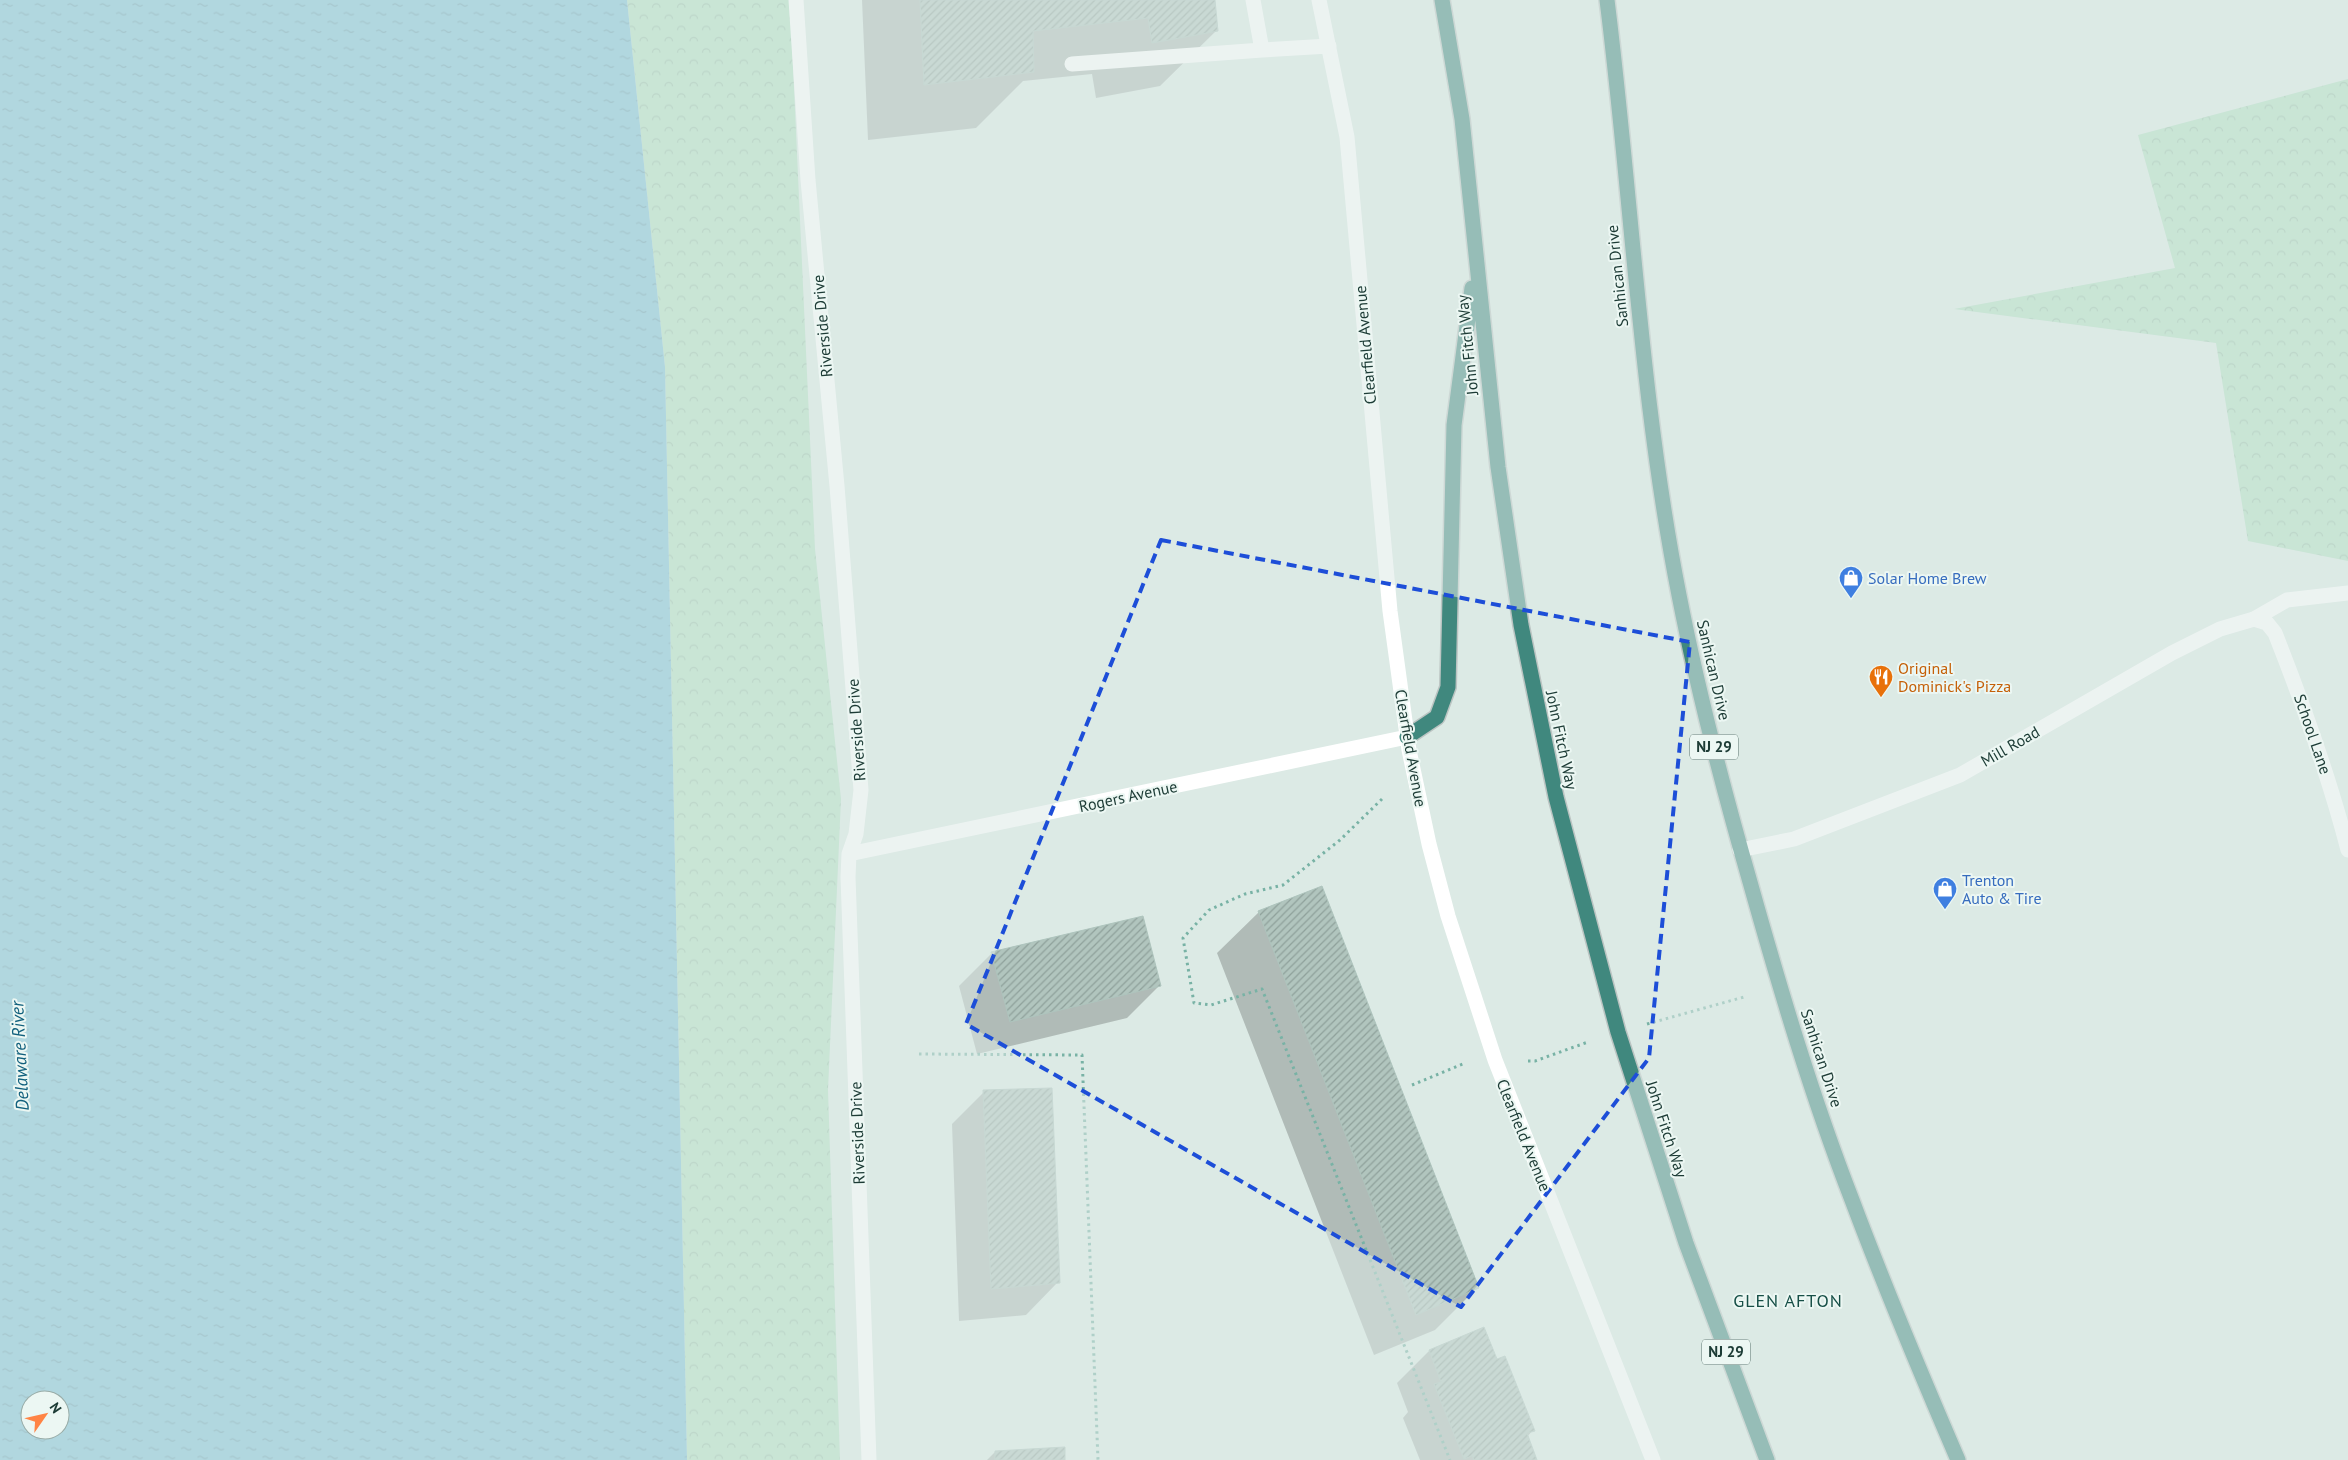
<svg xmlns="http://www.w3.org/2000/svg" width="2348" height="1460" font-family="'PT Sans',sans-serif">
	<defs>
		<pattern id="forest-crowns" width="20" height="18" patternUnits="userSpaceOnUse" patternTransform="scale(1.25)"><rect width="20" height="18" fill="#b1dfc2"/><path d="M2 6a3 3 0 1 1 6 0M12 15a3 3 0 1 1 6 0" fill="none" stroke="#98c0a7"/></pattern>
		<pattern id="water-ripples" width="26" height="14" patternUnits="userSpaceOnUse" patternTransform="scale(1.25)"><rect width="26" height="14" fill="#7cc0d7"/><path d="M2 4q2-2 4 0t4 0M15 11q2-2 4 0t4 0" fill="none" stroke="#659daf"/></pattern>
		<pattern id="building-hatch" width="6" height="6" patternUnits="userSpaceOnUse" patternTransform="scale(1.25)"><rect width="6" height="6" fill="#b1c5be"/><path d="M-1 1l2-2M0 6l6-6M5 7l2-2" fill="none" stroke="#8fa19b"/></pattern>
	</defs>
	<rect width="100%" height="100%" fill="#dceae5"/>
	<!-- forest -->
	<path fill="url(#forest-crowns)" d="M627 0H790L815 549 841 799 828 1090 840 1460H687L665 367Z
		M2348 79V561L2248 541 2216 343 1954 309 2175 268 2138 135Z"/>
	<!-- water -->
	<path fill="url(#water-ripples)" fill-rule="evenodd" d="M0 0H627L665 367 687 1460H0ZM30 1400H60V1430H30Z"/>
	<!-- shadow -->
	<path fill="#0003" d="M862 0H1214L1217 30 1160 86 1096 98 1092 74 1023 81 976 128 868 140Z
		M1259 912 1477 1288 1435 1330 1374 1355 1217 953Z
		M992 953 1160 985 1127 1018 977 1054 959 986Z
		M984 1092 1058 1282 1026 1315 959 1321 952 1124Z
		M1483 1329 1496 1360 1533 1430 1527 1437 1536 1460H1420L1403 1418 1408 1412 1397 1383 1429 1351Z
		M995 1452 1064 1460H987Z"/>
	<!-- building -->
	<path fill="url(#building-hatch)" stroke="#aec4bd" d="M920 0H1215L1218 31 1152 43 1148 18 1033 31 1034 72 924 85Z
		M1322 886 1479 1288 1416 1315 1258 911Z
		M1143 916 1161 986 1010 1022 991 952Z
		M1052 1088 1060 1283 991 1289 983 1090Z
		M1484 1327 1497 1359 1505 1356 1535 1431 1527 1433 1537 1460H1474L1472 1456 1464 1459 1434 1384 1441 1382 1429 1350Z
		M1065 1447V1460H995V1451Z"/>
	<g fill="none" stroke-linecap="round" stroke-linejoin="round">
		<defs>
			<path id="trunk" d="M1442 0 1462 119 1498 467 1521 625 1556 797 1618 1032 1686 1243 1767 1460
				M1607 0C1632 198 1640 398 1679 595 1698 692 1723 788 1750 882 1780 989 1812 1097 1852 1200 1885 1288 1921 1374 1958 1460
				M1407 737 1437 717 1448 687 1454 425 1472 288"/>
		</defs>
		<!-- trunk casing -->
		<use href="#trunk" stroke="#bbc4c2" stroke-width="18"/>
		<!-- path -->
		<path stroke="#78b2a5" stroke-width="3" stroke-dasharray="2.5 4" stroke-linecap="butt" d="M1382 799 1340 840 1283 885 1245 894 1209 910 1183 938 1194 1003 1211 1005 1262 989 1450 1460
			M1647 1024 1744 997
			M919 1054 1082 1055 1098 1460
			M1528 1061H1535L1588 1042
			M1412 1085 1465 1063"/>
		<!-- service -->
		<path stroke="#fff" stroke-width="15" d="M1262 50 1329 46
			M1072 64 1262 50 1253 0
			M2254 619 2287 600 2348 593"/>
		<!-- minor -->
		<path stroke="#fff" stroke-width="15" d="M796 0 808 180 837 486 861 790 856 834 849 854 848 877 869 1460
			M1319 0 1347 137 1390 611 1409 750 1429 844 1448 916 1495 1060 1653 1460
			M1740 850 1794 839 1960 775 2172 653 2220 629 2254 619 2267 623 2275 633C2303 704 2329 776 2348 850
			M849 854 1407 737"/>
		<!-- trunk -->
		<use href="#trunk" stroke="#40887e" stroke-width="15"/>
	</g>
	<!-- marked area -->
	<path d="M0 0H2348V1460H0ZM1161 540 1690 642 1649 1058 1461 1307 966 1024Z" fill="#dceae5" fill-opacity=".55" fill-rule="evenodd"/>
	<path fill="none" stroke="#1d4ed8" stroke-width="4" stroke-dasharray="10 6" stroke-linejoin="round" d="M1161 540 1690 642 1649 1058 1461 1307 966 1024Z"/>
	<!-- icons -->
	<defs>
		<symbol id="shop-pin" viewBox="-11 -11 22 30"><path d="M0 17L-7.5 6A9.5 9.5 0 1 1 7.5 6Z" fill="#3f7fe0" stroke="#ecf7f3"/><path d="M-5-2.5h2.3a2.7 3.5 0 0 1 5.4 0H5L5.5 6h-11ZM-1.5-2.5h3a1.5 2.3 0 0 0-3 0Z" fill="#fff"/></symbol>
		<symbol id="restaurant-pin" viewBox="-11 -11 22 30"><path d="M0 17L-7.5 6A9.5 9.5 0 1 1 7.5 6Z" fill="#e8710a" stroke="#ecf7f3"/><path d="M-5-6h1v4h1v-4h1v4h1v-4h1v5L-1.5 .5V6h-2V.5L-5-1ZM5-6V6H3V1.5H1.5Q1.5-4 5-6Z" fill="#fff"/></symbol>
	</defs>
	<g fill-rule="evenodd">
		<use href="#shop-pin" x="1837" y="564" width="28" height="38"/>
		<use href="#restaurant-pin" x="1867" y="663" width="28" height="38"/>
		<use href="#shop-pin" x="1931" y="875" width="28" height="38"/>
	</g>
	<g text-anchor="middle" stroke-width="4" stroke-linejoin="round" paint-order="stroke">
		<!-- shield labels -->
		<g fill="#ecf7f3" stroke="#5a736e" stroke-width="1">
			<rect x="1690" y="734.5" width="48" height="25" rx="4"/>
			<rect x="1702" y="1339.5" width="48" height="25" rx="4"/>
		</g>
		<g font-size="15" font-weight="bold" fill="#1c3b35">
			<text x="1714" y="752">NJ 29</text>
			<text x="1726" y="1357">NJ 29</text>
		</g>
		<!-- street labels -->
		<g font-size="16" fill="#1c3b35" stroke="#ecf7f3">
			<text transform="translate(1617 276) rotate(-96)" y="6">Sanhican Drive</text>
			<text transform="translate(822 326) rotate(-95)" y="6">Riverside Drive</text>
			<text transform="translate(1365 345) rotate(-95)" y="6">Clearfield Avenue</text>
			<text transform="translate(1467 345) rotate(-96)" y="6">John Fitch Way</text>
			<text transform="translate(1714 670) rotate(77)" y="6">Sanhican Drive</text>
			<text transform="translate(856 730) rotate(-94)" y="6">Riverside Drive</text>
			<text transform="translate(2313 734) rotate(71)" y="6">School Lane</text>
			<text transform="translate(1562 740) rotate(78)" y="6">John Fitch Way</text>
			<text transform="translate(2010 746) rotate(-30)" y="6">Mill Road</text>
			<text transform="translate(1411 748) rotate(80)" y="6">Clearfield Avenue</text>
			<text transform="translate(1128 796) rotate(-12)" y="6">Rogers Avenue</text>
			<text transform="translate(1822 1058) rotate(72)" y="6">Sanhican Drive</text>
			<text transform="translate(1667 1129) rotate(72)" y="6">John Fitch Way</text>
			<text transform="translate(857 1133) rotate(-92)" y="6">Riverside Drive</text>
			<text transform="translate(1524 1135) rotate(68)" y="6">Clearfield Avenue</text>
		</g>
		<!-- shop labels -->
		<g font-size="16" fill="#366cbe" stroke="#ecf7f3" text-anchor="start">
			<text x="1868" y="584">Solar Home Brew</text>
			<text x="1962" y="886">Trenton<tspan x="1962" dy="18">Auto &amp; Tire</tspan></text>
		</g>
		<!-- food labels -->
		<g font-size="16" fill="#c56008" stroke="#ecf7f3" text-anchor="start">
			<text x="1898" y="674">Original<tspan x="1898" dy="18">Dominick's Pizza</tspan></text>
		</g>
		<!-- water labels -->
		<g font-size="18" font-style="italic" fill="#11607d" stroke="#ecf7f3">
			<text transform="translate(20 1056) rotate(-93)" y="6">Delaware River</text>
		</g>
		<!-- neighbourhood labels -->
		<g font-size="18" letter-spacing="1" fill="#164f46" stroke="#ecf7f3">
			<text x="1788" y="1307">GLEN AFTON</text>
		</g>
	</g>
	<!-- north arrow -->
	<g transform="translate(45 1415) rotate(56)"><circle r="24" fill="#ecf7f3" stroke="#99aca7"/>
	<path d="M0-4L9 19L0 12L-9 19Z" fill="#ff8445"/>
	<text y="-8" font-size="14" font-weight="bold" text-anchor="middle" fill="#1c3b35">N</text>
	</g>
</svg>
